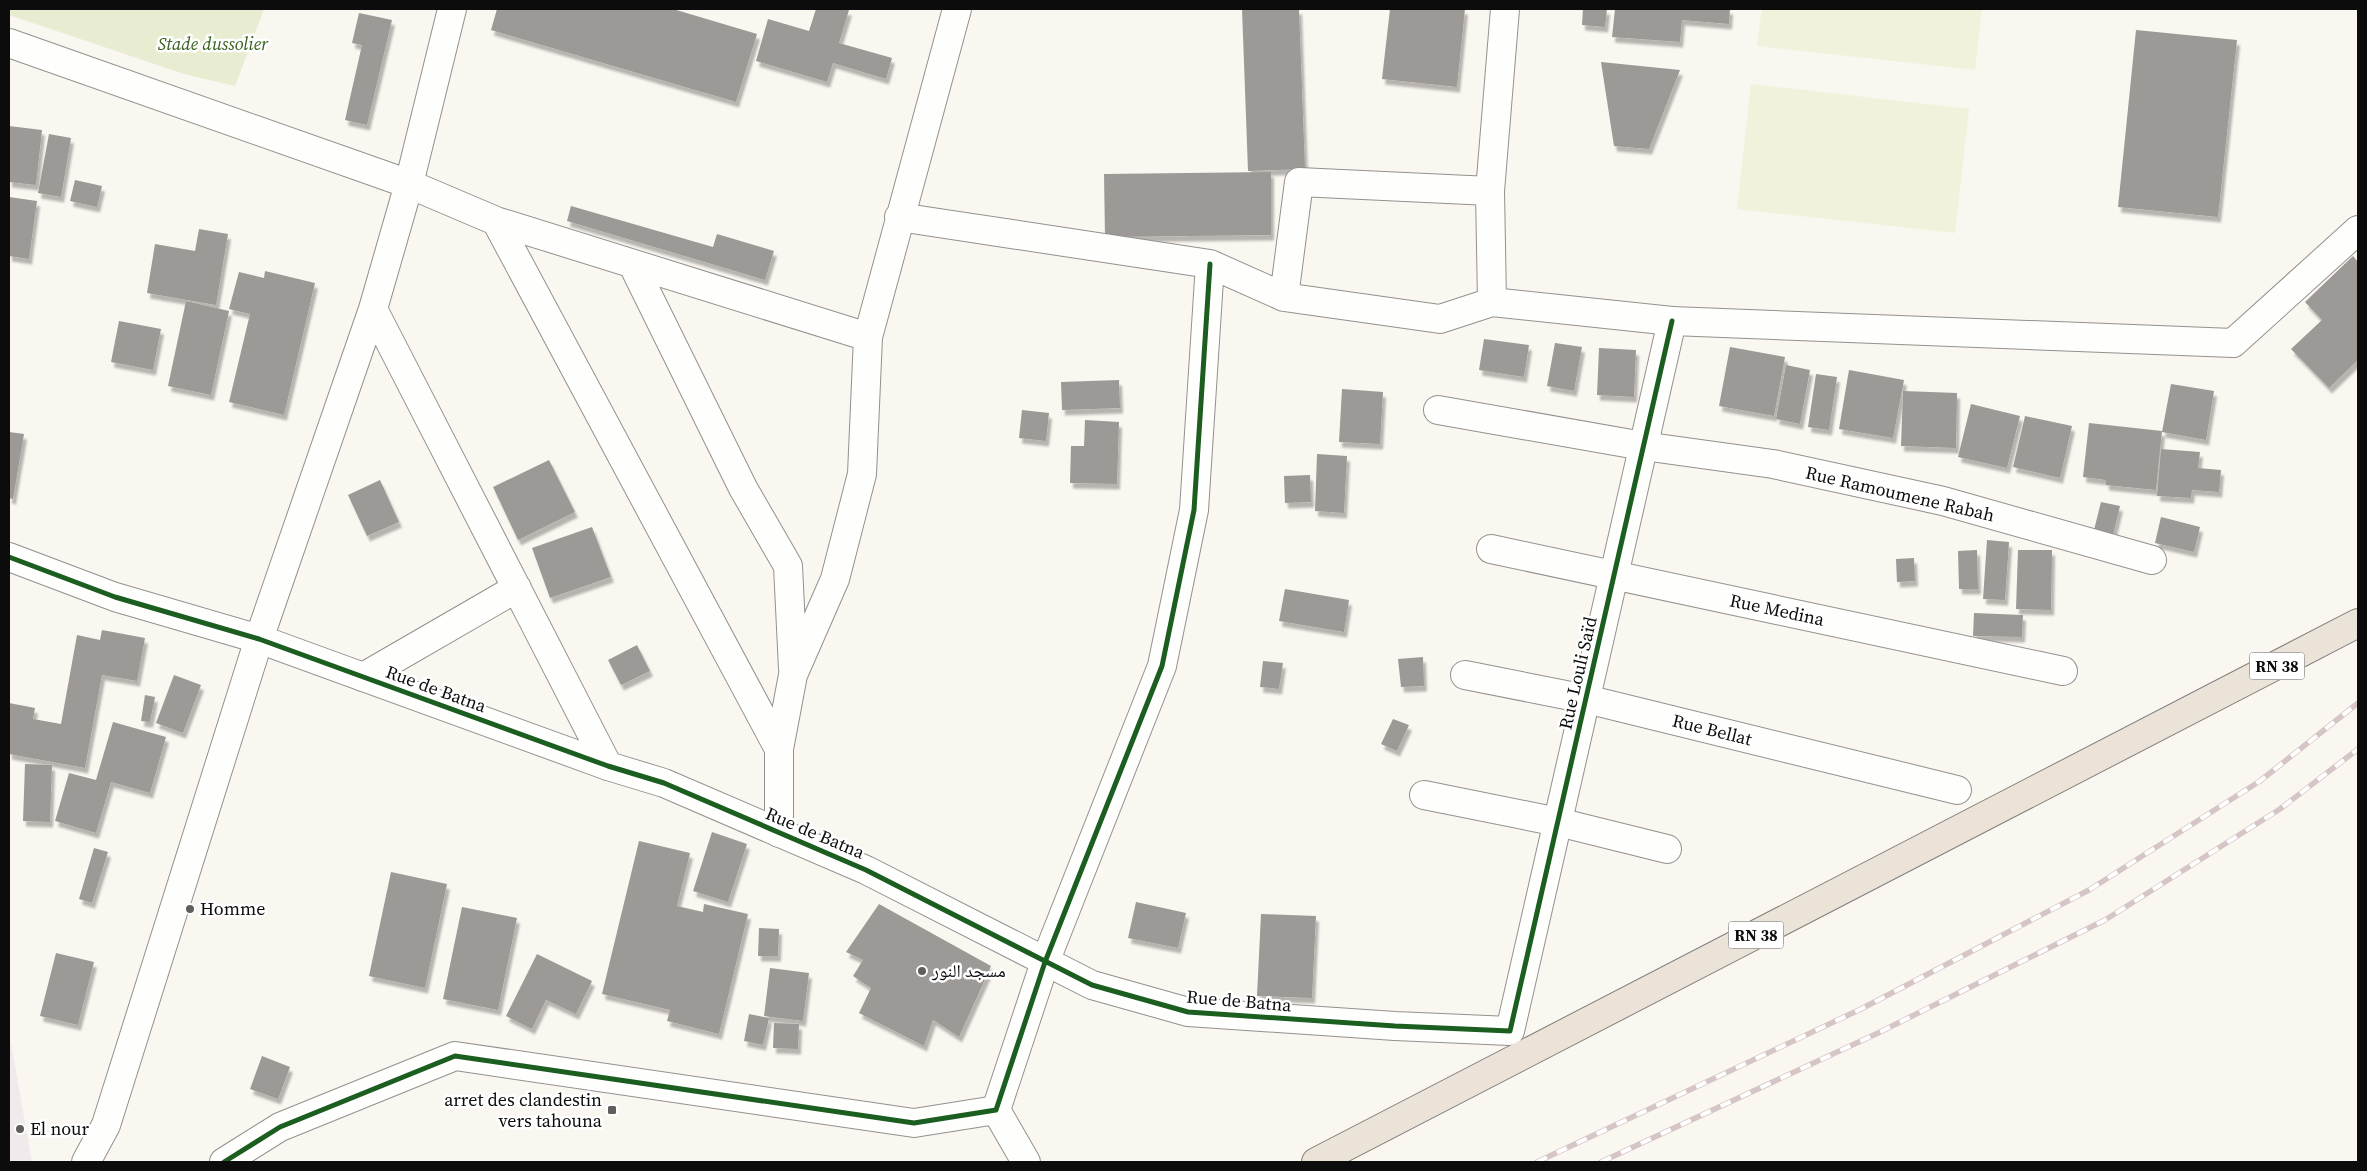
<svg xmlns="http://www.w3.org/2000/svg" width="2367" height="1171" font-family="'Source Serif 4','Noto Naskh Arabic',serif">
	<defs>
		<filter id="shadow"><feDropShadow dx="3" dy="5.5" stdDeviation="1" flood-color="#0004"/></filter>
	</defs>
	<rect width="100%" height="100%" fill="#faf6f0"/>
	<!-- industrial -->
	<path fill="#f0eaed" d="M9 1032 32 1162H9Z"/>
	<!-- green -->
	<path fill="#e8edd1" d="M9 9H264L235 86 184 74 9 15Z"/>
	<!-- pitch -->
	<path fill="#f0f2db" d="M1762 9H1982L1975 70 1757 46Z
		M1751 84 1969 109 1955 233 1737 209Z"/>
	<!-- building -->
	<path fill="#9c9996" filter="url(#shadow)" d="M497 9H673L757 34 736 102 491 30Z
		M816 9 849 10 839 43 892 58 886 79 833 63 827 82 756 61 768 19 809 31Z
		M1242 9H1299L1305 169 1248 171Z
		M1390 9H1465L1457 87 1382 79Z
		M1583 9H1607L1605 27 1582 25Z
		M1615 9H1730L1729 24 1682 20 1680 42 1612 37Z
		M359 13 392 20 367 125 345 120 362 45 352 43Z
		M2136 30 2237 40 2218 217 2118 207Z
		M1601 62 1680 70 1649 149 1614 146Z
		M9 126 42 130 36 185 9 182Z
		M49 134 71 138 61 197 38 193Z
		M1271 172V235L1105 237 1104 174Z
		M75 180 102 186 97 207 70 201Z
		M9 197 37 201 29 259 9 256Z
		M571 206 713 247 717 234 774 251 765 280 567 221Z
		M199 229 228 234 216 305 147 293 155 244 195 251Z
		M2353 256 2358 262V360L2329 388 2291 349 2322 320 2305 302Z
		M265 271 315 283 284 415 229 402 250 314 229 309 239 272 264 278Z
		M186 301 229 311 211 395 168 386Z
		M119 321 161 329 153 370 111 362Z
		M1484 339 1529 345 1524 377 1479 370Z
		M1555 343 1582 347 1574 391 1547 386Z
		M1730 347 1785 357 1774 416 1719 406Z
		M1599 348 1636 350 1634 397 1597 395Z
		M1786 365 1810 370 1800 424 1776 419Z
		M1849 370 1904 380 1893 438 1839 429Z
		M1816 374 1837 377 1829 430 1808 427Z
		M1119 380 1120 408 1062 410 1061 382Z
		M2171 384 2214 391 2206 440 2162 432Z
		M1342 389 1383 392 1380 444 1339 442Z
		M1903 391 1957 393 1956 448 1901 446Z
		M1971 404 2020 416 2007 468 1958 457Z
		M1022 410 1049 413 1046 441 1019 438Z
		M2025 416 2072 426 2060 478 2013 467Z
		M1085 420 1119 422 1117 484 1070 483 1071 446H1084Z
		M2089 423 2162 431 2156 490 2106 485V480L2083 477Z
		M9 432 24 434 13 499 9 498Z
		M2161 449 2200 452 2198 468 2221 470 2219 492 2192 490 2191 498 2157 496Z
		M1317 454 1347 456 1344 513 1315 511Z
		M549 460 575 512 518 540 493 487Z
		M1310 475 1311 502 1285 503 1284 476Z
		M380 480 399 522 367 536 348 495Z
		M2101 502 2120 506 2113 535 2094 530Z
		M2161 517 2200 527 2194 552 2155 543Z
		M592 527 611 577 550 598 532 548Z
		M1987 540 2009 542 2005 600 1983 599Z
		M1977 550 1978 589H1959L1958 551Z
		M2018 550H2052L2051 610 2016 609Z
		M1914 558 1915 581 1897 582 1896 559Z
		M1285 589 1349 600 1344 632 1279 621Z
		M1974 613 2023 615 2022 637 1973 636Z
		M102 630 145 638 137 681 102 675 85 768 9 754V703L35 708 33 719 61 724 77 635 100 640Z
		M637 645 650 671 621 685 608 660Z
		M1423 657 1424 686 1401 687 1398 659Z
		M1263 661 1283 663 1279 689 1260 687Z
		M174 675 201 685 183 733 156 723Z
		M145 695 155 697 150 722 141 721Z
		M1393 719 1409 725 1397 751 1381 744Z
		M113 722 166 737 150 793 111 782 96 833 55 821 69 773 96 780Z
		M25 764 52 765 50 822 23 821Z
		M712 832 747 844 728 902 693 891Z
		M639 841 690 853 677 906 703 912 704 904 748 914 719 1034 667 1021 670 1010 602 994Z
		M94 848 108 852 92 903 79 899Z
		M391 872 447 884 425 988 369 976Z
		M1136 902 1186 913 1178 948 1128 938Z
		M879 904 991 966 959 1037 933 1020 924 1046 859 1013 871 988 853 976 863 960 846 952Z
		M462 907 517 918 498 1010 443 999Z
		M1261 914 1316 916 1312 998 1257 996Z
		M759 928 779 929 778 956H758Z
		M56 953 94 962 78 1025 40 1016Z
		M537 954 592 981 576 1014 546 1000 532 1029 506 1016Z
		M770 968 809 973 803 1021 764 1016Z
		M749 1014 769 1018 763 1045 744 1041Z
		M774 1023 799 1024 798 1049 773 1048Z
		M262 1056 290 1067 278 1099 250 1089Z"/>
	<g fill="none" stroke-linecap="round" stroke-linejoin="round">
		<defs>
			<path id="minor" d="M1505 9 1490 191 1492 302 1672 321
				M9 43 409 184 496 221 868 337
				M899 217 1210 264 1284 297 1440 319 1492 302
				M496 221 779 749
				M633 265 743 488 788 566 793 669
				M1284 297 1299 182 1490 191
				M373 309 608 766
				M1438 410 1643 446 1773 464 1943 501 2152 560
				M1491 549 2063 671
				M9 557 115 597 259 639
				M1465 675 1586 699 1957 790
				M363 677 517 588
				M1424 795 1558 822 1667 849
				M779 833V749L793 675 835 579 862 474 868 337 957 9
				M1045 962 1162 666 1194 510 1210 264
				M996 1110 1026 1162
				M86 1162 106 1125 259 639 373 309 409 184 452 9"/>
			<path id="tertiary" d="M259 639 608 766 664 783 866 870 1092 985 1188 1012 1395 1026 1510 1031 1672 321 2233 343 2358 230
				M224 1162 280 1127 455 1056 914 1123 996 1110 1045 962"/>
			<path id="primary" d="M1316 1162 2358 623"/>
		</defs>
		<!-- minor casing -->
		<use href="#minor" stroke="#93918f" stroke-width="30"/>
		<!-- tertiary casing -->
		<use href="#tertiary" stroke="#93918f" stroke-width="30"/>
		<!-- primary casing -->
		<use href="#primary" stroke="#807f7c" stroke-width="30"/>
		<!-- minor -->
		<use href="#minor" stroke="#fefefd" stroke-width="28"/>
		<!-- tertiary -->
		<use href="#tertiary" stroke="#fefefd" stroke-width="28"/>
		<!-- primary -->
		<use href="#primary" stroke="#ebe2d8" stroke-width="28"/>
		<defs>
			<path id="rail" d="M1537 1162 1861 1009 2089 890 2260 781 2358 703
				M1601 1162 1878 1033 2105 920 2280 809 2358 749"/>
		</defs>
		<!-- rail casing -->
		<use href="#rail" stroke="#d5c5c7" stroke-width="5.5"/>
		<!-- rail -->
		<use href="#rail" stroke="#fff" stroke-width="4" stroke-dasharray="11" stroke-linecap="butt"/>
		<defs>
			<path id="cycleway" d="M9 557 115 597 259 639 608 766 664 783 866 870 1092 985 1188 1012 1395 1026 1510 1031 1672 321
				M224 1162 280 1127 455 1056 914 1123 996 1110 1045 962 1162 666 1194 510 1210 264"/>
		</defs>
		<!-- cycleway casing -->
		<use href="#cycleway" stroke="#fff" stroke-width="8"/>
		<!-- cycleway -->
		<use href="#cycleway" stroke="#1b5e20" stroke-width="5"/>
	</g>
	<!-- markers -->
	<g fill="#5f5e5c" stroke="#fff" stroke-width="2">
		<circle cx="190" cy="909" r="5"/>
		<circle cx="922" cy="971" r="5"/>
		<rect x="607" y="1105" width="10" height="10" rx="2.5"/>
		<circle cx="20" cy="1129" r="5"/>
	</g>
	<g text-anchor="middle" stroke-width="5" stroke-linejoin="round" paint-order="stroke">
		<!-- shield labels -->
		<g fill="#fff" stroke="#555" stroke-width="1">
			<rect x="2249.5" y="652.5" width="55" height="27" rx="4"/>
			<rect x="1728.5" y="921.5" width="55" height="27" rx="4"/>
		</g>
		<g font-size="16" font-weight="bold" fill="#0c0c0c">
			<text x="2277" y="672">RN 38</text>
			<text x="1756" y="941">RN 38</text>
		</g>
		<!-- park labels -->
		<g font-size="18" font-style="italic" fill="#396020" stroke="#fff">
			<text x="213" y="50">Stade dussolier</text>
		</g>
		<!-- street labels -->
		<g font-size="18" fill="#0c0c0c" stroke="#fff">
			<text transform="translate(1900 494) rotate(13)" y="6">Rue Ramoumene Rabah</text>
			<text transform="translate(1777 610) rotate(12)" y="6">Rue Medina</text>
			<text transform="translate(1578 673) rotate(-77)" y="6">Rue Louli Saïd</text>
			<text transform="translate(436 689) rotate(20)" y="6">Rue de Batna</text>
			<text transform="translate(1712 730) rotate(14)" y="6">Rue Bellat</text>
			<text transform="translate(815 833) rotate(23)" y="6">Rue de Batna</text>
			<text transform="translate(1239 1001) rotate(5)" y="6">Rue de Batna</text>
		</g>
		<!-- poi labels -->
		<g font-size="18" fill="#0c0c0c" stroke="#fff" text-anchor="start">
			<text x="200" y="915">Homme</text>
			<text x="932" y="977">مسجد النور</text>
			<text x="602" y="1106" text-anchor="end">arret des clandestin<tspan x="602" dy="21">vers tahouna</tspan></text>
			<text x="30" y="1135">El nour</text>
		</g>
	</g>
	<!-- border -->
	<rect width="2367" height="1171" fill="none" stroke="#0c0c0c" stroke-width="20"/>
</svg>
